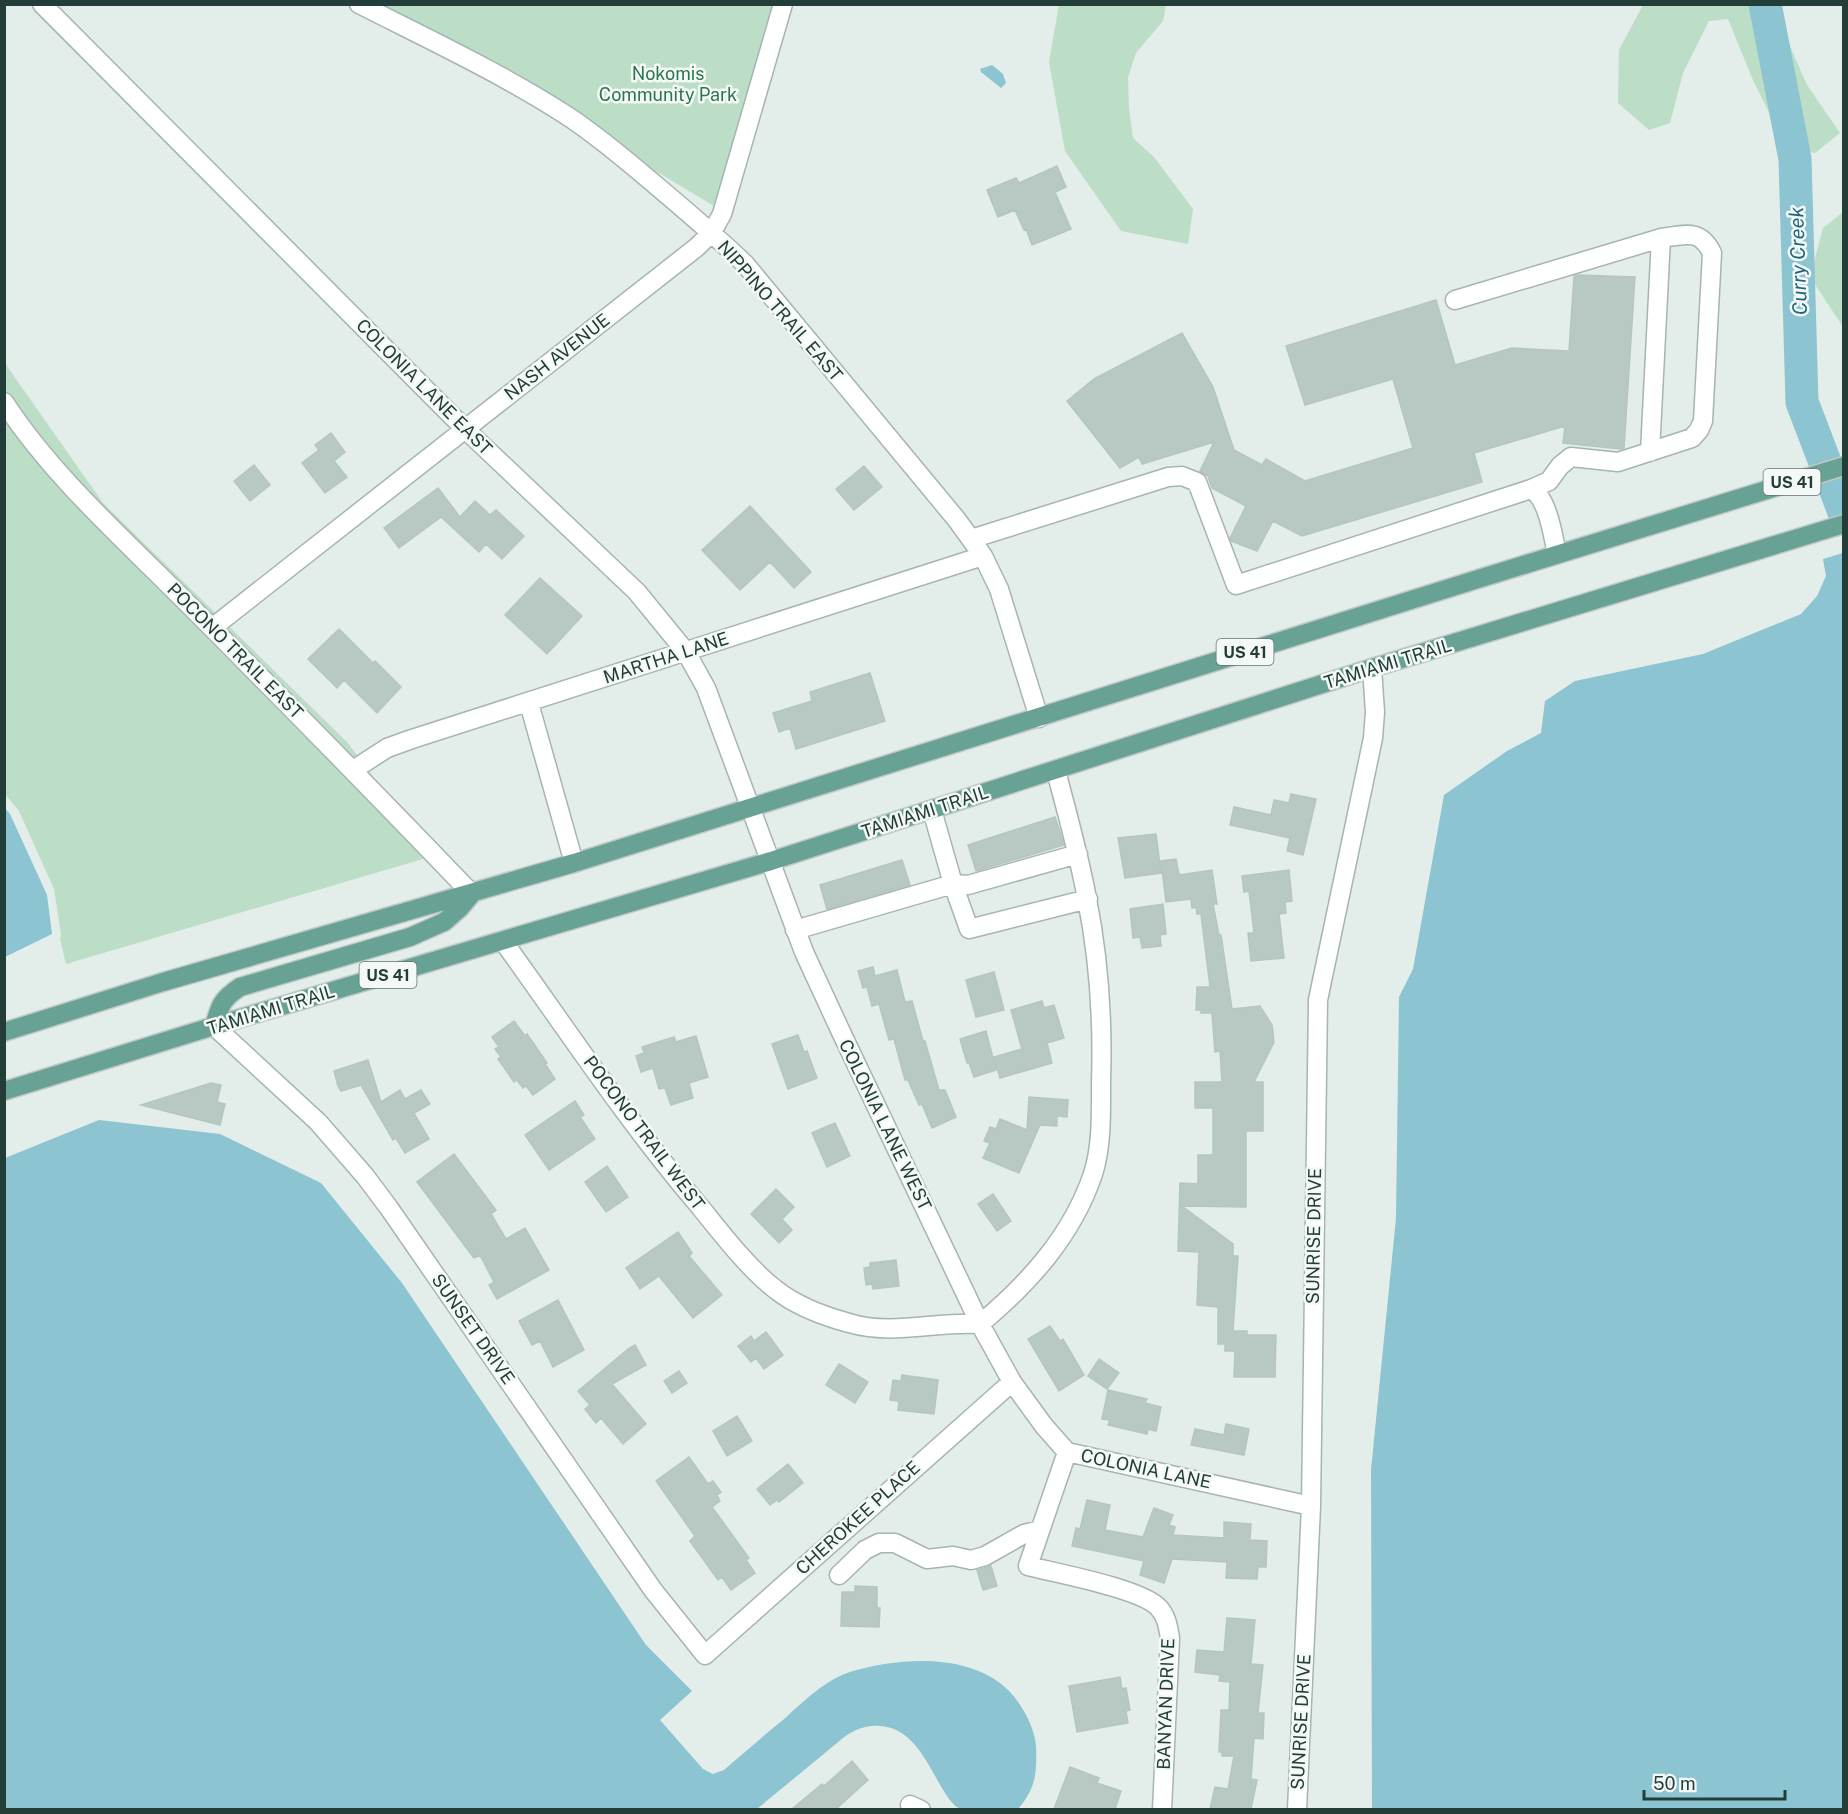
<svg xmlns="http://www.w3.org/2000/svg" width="1848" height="1814" font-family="'Public Sans',sans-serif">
	<rect width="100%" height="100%" fill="#e3ede9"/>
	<!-- green -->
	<path fill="#bcdec6" d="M1059 4 1166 5 1163 21 1136 53 1128 77 1129 108 1133 138 1154 157 1193 209 1188 244 1121 231 1065 151 1049 62Z
		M379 5H775L714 206Z
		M1643 5H1775V12L1807 85 1840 133 1815 153 1785 145 1752 78 1728 19 1709 21 1683 73 1670 123 1649 130 1618 103 1619 50Z
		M1843 212V327L1810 277 1823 228Z
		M4 362 103 503 347 742 433 856 66 964 60 939 61 934 54 889 19 811 5 794Z"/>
	<!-- water -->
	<path fill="#8cc4d1" d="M992 65 1003 74 1006 83 1001 88 981 72 980 69Z
		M1843 553V1809H1372L1371 1470 1396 1218 1399 997 1413 969 1444 795 1507 751 1541 733 1545 701 1575 681 1703 654 1801 614 1817 596 1826 576 1823 559Z
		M4 807 10 814 47 895 52 934 5 957Z
		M99 1120 220 1134 321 1183 402 1283 646 1645 692 1691 660 1720 703 1769 713 1774 724 1770C744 1753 763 1736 783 1720 804 1701 826 1679 853 1671 908 1655 990 1652 1022 1708 1029 1719 1035 1733 1036 1746 1037 1773 1036 1788 1018 1809 1004 1810 990 1810 976 1810 973 1810 966 1811 963 1810 939 1803 929 1740 891 1728 873 1723 858 1727 843 1738L757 1809H5V1158Z"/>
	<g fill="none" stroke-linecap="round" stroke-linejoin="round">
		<!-- river -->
		<path stroke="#8cc4d1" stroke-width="33" d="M1765 4 1795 159 1802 402 1844 512"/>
	</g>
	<!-- building -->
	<path fill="#b8c8c2" stroke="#b5c6c0" stroke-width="1.5" d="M1057 166 1066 187 1055 192 1071 229 1032 245 1026 229 1024 230 1015 210 998 217 987 190 1016 178 1019 183Z
		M1578 275 1635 277 1624 448 1621 449 1563 443 1565 426 1474 453 1482 482 1302 536 1273 521 1257 551 1231 541 1230 538 1246 506 1212 488 1208 476 1200 471 1214 442 1142 464 1139 457 1120 468 1067 401 1094 379 1182 333 1213 387 1234 450 1262 465 1266 459 1305 481 1413 448 1393 379 1305 405 1286 346 1436 300 1455 365 1512 348 1569 351 1574 276Z
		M331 433 345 452 334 461 347 477 325 493 302 463 319 450 315 445Z
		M254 465 270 485 250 501 234 481Z
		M864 466 882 487 854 510 836 489Z
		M438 488 460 517 475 501 490 515 496 510 524 536 502 559 486 544 479 552 441 517 399 548 384 528Z
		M750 506 811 572 794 588 770 562 740 590 702 550Z
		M540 578 582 616 547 654 505 615Z
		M339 629 373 663 375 661 401 687 377 713 344 680 337 688 308 659Z
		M870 673 885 721 796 749 790 728 779 732 773 713 812 701 810 692Z
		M1291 794 1316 799 1303 855 1287 851 1290 838 1230 825 1234 807 1271 815 1274 800 1289 803Z
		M1055 817 1064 845 976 871 968 845Z
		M1156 834 1161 873 1125 878 1118 838Z
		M1176 859 1179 875 1212 870 1217 904H1213L1219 935H1221L1232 1009 1260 1006 1272 1025 1274 1042 1254 1082H1263V1131H1246V1207L1182 1206 1233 1244V1256H1238L1233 1331H1247V1335H1276L1275 1377H1234L1235 1351H1225V1344H1218V1307L1197 1305 1199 1252 1178 1251 1180 1183 1198 1184V1155H1213V1108H1195V1082H1222L1220 1051 1215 1052 1212 1013H1201V1010H1196L1197 987H1210L1201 914H1197L1196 907 1192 908 1191 899 1166 902 1161 861Z
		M902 860 910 885 827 909 820 885Z
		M1289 870 1292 901 1285 902 1286 913 1279 914 1284 958 1251 961 1248 933H1254L1249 891 1244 892 1242 876Z
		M1163 904 1166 934 1160 935 1161 946 1142 948 1140 937 1133 938 1130 909Z
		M873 967 875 976 897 970 905 1002 912 1001 923 1041H925L939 1090H945L956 1117 932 1128 922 1104 919 1105 908 1080H905L894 1039 889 1040 879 1004 872 1006 867 987 863 988 858 971Z
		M994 972 1004 1010 976 1017 966 980Z
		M1042 1001 1044 1008 1054 1005 1064 1038 1047 1043 1052 1063 1000 1078 994 1057 1022 1049 1011 1010Z
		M514 1021 525 1036 527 1034 547 1063 545 1064 555 1079 533 1095 526 1086 523 1088 517 1080 514 1082 498 1059 501 1057 495 1049 499 1047 492 1037Z
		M986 1031 996 1070 974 1077 969 1063H967L960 1039Z
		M798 1035 804 1052 807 1051 817 1078 788 1089 772 1044Z
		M696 1036 708 1077 689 1083 693 1098 671 1105 665 1088 659 1089 653 1068 641 1072 636 1056 644 1053 642 1047 674 1037 676 1042Z
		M368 1060 381 1102 400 1090 405 1099 421 1090 430 1104 414 1113 429 1139 405 1153 396 1138 393 1140 361 1085 341 1091 338 1086 334 1071Z
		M211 1083 221 1085 217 1102 225 1104 220 1125 141 1105Z
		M1029 1097 1068 1100 1067 1117 1057 1116V1126L1040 1125 1019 1173 983 1158 990 1143 984 1141 990 1127 996 1129 1000 1119 1027 1130Z
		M575 1101 584 1115 580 1117 595 1139 549 1170 525 1135Z
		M835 1123 850 1156 827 1167 812 1133Z
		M454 1154 496 1210 491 1214 506 1239 525 1228 549 1270 497 1299 489 1285 494 1282 480 1255 474 1258 417 1182Z
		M607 1166 628 1197 606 1212 585 1182Z
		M776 1189 794 1207 782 1219 792 1230 779 1243 751 1214Z
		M993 1194 1011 1221 997 1231 978 1204Z
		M678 1232 692 1253 689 1256 722 1295 693 1318 659 1276 640 1289 626 1268Z
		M896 1260 899 1286 873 1289 872 1284 866 1285 864 1268 870 1267V1263Z
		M558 1300 584 1350 553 1367 540 1341 532 1345 519 1321Z
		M1050 1326 1060 1341 1063 1339 1084 1375 1059 1391 1028 1339Z
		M766 1332 783 1355 764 1369 756 1358 751 1362 738 1346 751 1336 754 1341Z
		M635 1345 646 1365 612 1384 646 1424 623 1444 601 1418 596 1423 585 1409 590 1405 578 1391 628 1349Z
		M1099 1359 1119 1373 1107 1389 1088 1376Z
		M839 1364 868 1382 855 1403 826 1385Z
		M679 1371 687 1383 672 1393 664 1381Z
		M902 1375 938 1380 934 1414 898 1410 899 1401 890 1400 893 1380 901 1381Z
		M1108 1390 1147 1399 1145 1403 1161 1407 1156 1431 1148 1429 1147 1434 1108 1425 1110 1420 1102 1419Z
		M737 1416 752 1441 727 1456 713 1431Z
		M1226 1424 1249 1429 1244 1455 1191 1445 1195 1429 1224 1435Z
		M689 1457 708 1484 713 1481 721 1492 717 1495 720 1501 712 1507 749 1558 746 1560 755 1573 731 1590 722 1577 718 1580 690 1541 695 1536 656 1481Z
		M788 1464 803 1483 779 1502 777 1500 770 1505 757 1489Z
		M1087 1500 1110 1505 1105 1530 1143 1537 1154 1508 1173 1515 1169 1525 1175 1527 1173 1535 1224 1538V1522L1251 1524 1250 1540 1267 1541 1266 1567H1258L1257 1579 1226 1578 1227 1562 1172 1559 1164 1583 1140 1575 1144 1561 1072 1546 1076 1528 1080 1529Z
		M991 1566 997 1586 983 1590 977 1570Z
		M855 1586 877 1587V1608H880L879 1627 841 1626 842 1592H855Z
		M1227 1618 1255 1620 1251 1664 1263 1665 1258 1713H1264L1263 1739 1254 1738 1251 1779 1257 1780 1251 1809H1210L1215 1787 1228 1789 1234 1756H1222V1752H1219L1221 1710H1229L1230 1682 1219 1681 1220 1675 1195 1672 1197 1650 1224 1652Z
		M1120 1677 1122 1689 1126 1688 1130 1710 1126 1711 1128 1723 1077 1732 1069 1686Z
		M852 1761 868 1780 836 1809H792L822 1784 824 1786Z
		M1070 1767 1099 1778 1097 1783 1121 1791 1115 1809H1054Z"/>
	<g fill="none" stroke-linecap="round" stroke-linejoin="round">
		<defs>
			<path id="minor" d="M42 4 465 429 637 592 686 652 706 688 804 952 841 1032 980 1324 1012 1382 1044 1426 1067 1452 1311 1506
				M359 4C430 40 503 74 569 117 599 137 625 159 652 182 684 209 715 235 745 264L957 520 983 556 999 589 1039 718
				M1455 300 1661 238C1684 235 1700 228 1712 253L1703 421 1699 430 1692 438 1618 462 1571 457 1560 466 1549 481 1531 489
				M4 402C53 477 123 538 185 601 282 698 377 795 472 894
				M1650 452 1661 238
				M971 539 1168 477 1182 476 1197 482 1236 585 1531 489C1548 498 1553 536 1557 554
				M212 628 697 247 712 232 722 214 783 4
				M529 703 574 863
				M353 770 387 748 412 739 983 556
				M1078 854 968 885 953 884 969 929 1088 899
				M795 930 953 884 932 810
				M503 941C568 1031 629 1124 701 1208 722 1234 749 1269 775 1289 796 1306 823 1316 849 1323 892 1336 936 1321 980 1324 1029 1283 1072 1236 1093 1174 1102 1146 1101 1113 1101 1084 1103 1022 1099 959 1087 899 1079 855 1067 813 1056 771
				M214 1026 318 1122 365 1176 389 1208 653 1590 705 1655 1012 1382
				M1067 1452 1028 1566C1056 1573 1143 1589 1159 1608 1167 1617 1168 1627 1170 1638L1162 1810
				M839 1575 865 1550 879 1543H895L927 1559 953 1556 971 1560 985 1556 1024 1534 1040 1530
				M910 1805 921 1810
				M1297 1810 1311 1506 1318 1000 1373 738 1375 712 1372 668"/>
			<path id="major" d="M214 1026C220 1005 222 999 240 987L410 937 444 922 460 908 471 895
				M4 1032 163 982 574 863 1478 579 1844 466
				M4 1091 214 1026 771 861 1372 668 1844 524"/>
		</defs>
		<!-- minor casing -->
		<use href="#minor" stroke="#a6b5b0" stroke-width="21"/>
		<!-- major casing -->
		<use href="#major" stroke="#c1c9c7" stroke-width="21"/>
		<!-- minor -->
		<use href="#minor" stroke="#fff" stroke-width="18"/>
		<!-- major -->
		<use href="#major" stroke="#68a295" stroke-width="18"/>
	</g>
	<g text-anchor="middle" stroke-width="5" stroke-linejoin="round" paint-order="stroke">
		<!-- shield labels -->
		<g fill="#f4f9f7" stroke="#627671" stroke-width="1.5">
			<rect x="1763.5" y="469" width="57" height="26" rx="4.5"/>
			<rect x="1216.5" y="639" width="57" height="26" rx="4.5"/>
			<rect x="359.5" y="962" width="57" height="26" rx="4.5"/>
		</g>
		<g font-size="16" font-weight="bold" fill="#233e38">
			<text x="1792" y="488">US 41</text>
			<text x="1245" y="658">US 41</text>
			<text x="388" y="981">US 41</text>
		</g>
		<!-- park labels -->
		<g font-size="18" fill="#2d754b" stroke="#f4f9f7">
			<text x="668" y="80">Nokomis<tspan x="668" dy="21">Community Park</tspan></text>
		</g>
		<!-- street labels -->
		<g font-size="18" fill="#233e38" stroke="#f4f9f7">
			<text transform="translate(780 311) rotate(49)" y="6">NIPPINO TRAIL EAST</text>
			<text transform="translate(557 357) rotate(-38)" y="6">NASH AVENUE</text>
			<text transform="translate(424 387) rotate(45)" y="6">COLONIA LANE EAST</text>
			<text transform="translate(235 651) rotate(45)" y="6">POCONO TRAIL EAST</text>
			<text transform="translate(666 658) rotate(-18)" y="6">MARTHA LANE</text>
			<text transform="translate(1388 664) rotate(-17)" y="6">TAMIAMI TRAIL</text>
			<text transform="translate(925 812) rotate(-18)" y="6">TAMIAMI TRAIL</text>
			<text transform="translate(271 1010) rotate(-17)" y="6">TAMIAMI TRAIL</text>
			<text transform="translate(885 1125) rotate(64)" y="6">COLONIA LANE WEST</text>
			<text transform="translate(644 1133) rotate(53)" y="6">POCONO TRAIL WEST</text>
			<text transform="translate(1314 1236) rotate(-89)" y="6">SUNRISE DRIVE</text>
			<text transform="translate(473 1329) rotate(55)" y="6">SUNSET DRIVE</text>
			<text transform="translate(1146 1469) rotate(12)" y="6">COLONIA LANE</text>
			<text transform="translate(858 1518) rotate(-42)" y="6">CHEROKEE PLACE</text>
			<text transform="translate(1166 1704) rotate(-88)" y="6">BANYAN DRIVE</text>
			<text transform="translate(1301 1722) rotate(-87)" y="6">SUNRISE DRIVE</text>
		</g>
		<!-- water labels -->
		<g font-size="20" font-style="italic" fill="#1d677a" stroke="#f4f9f7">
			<text transform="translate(1798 261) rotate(-92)" y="7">Curry Creek</text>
		</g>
	</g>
	<!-- border -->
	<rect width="1848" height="1814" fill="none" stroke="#233e38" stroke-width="12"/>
	<!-- scale -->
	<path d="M1644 1790v9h141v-9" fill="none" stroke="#233e38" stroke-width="3"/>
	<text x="1653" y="1790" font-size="18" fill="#233e38" stroke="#f4f9f7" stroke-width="4.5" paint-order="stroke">50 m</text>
</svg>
